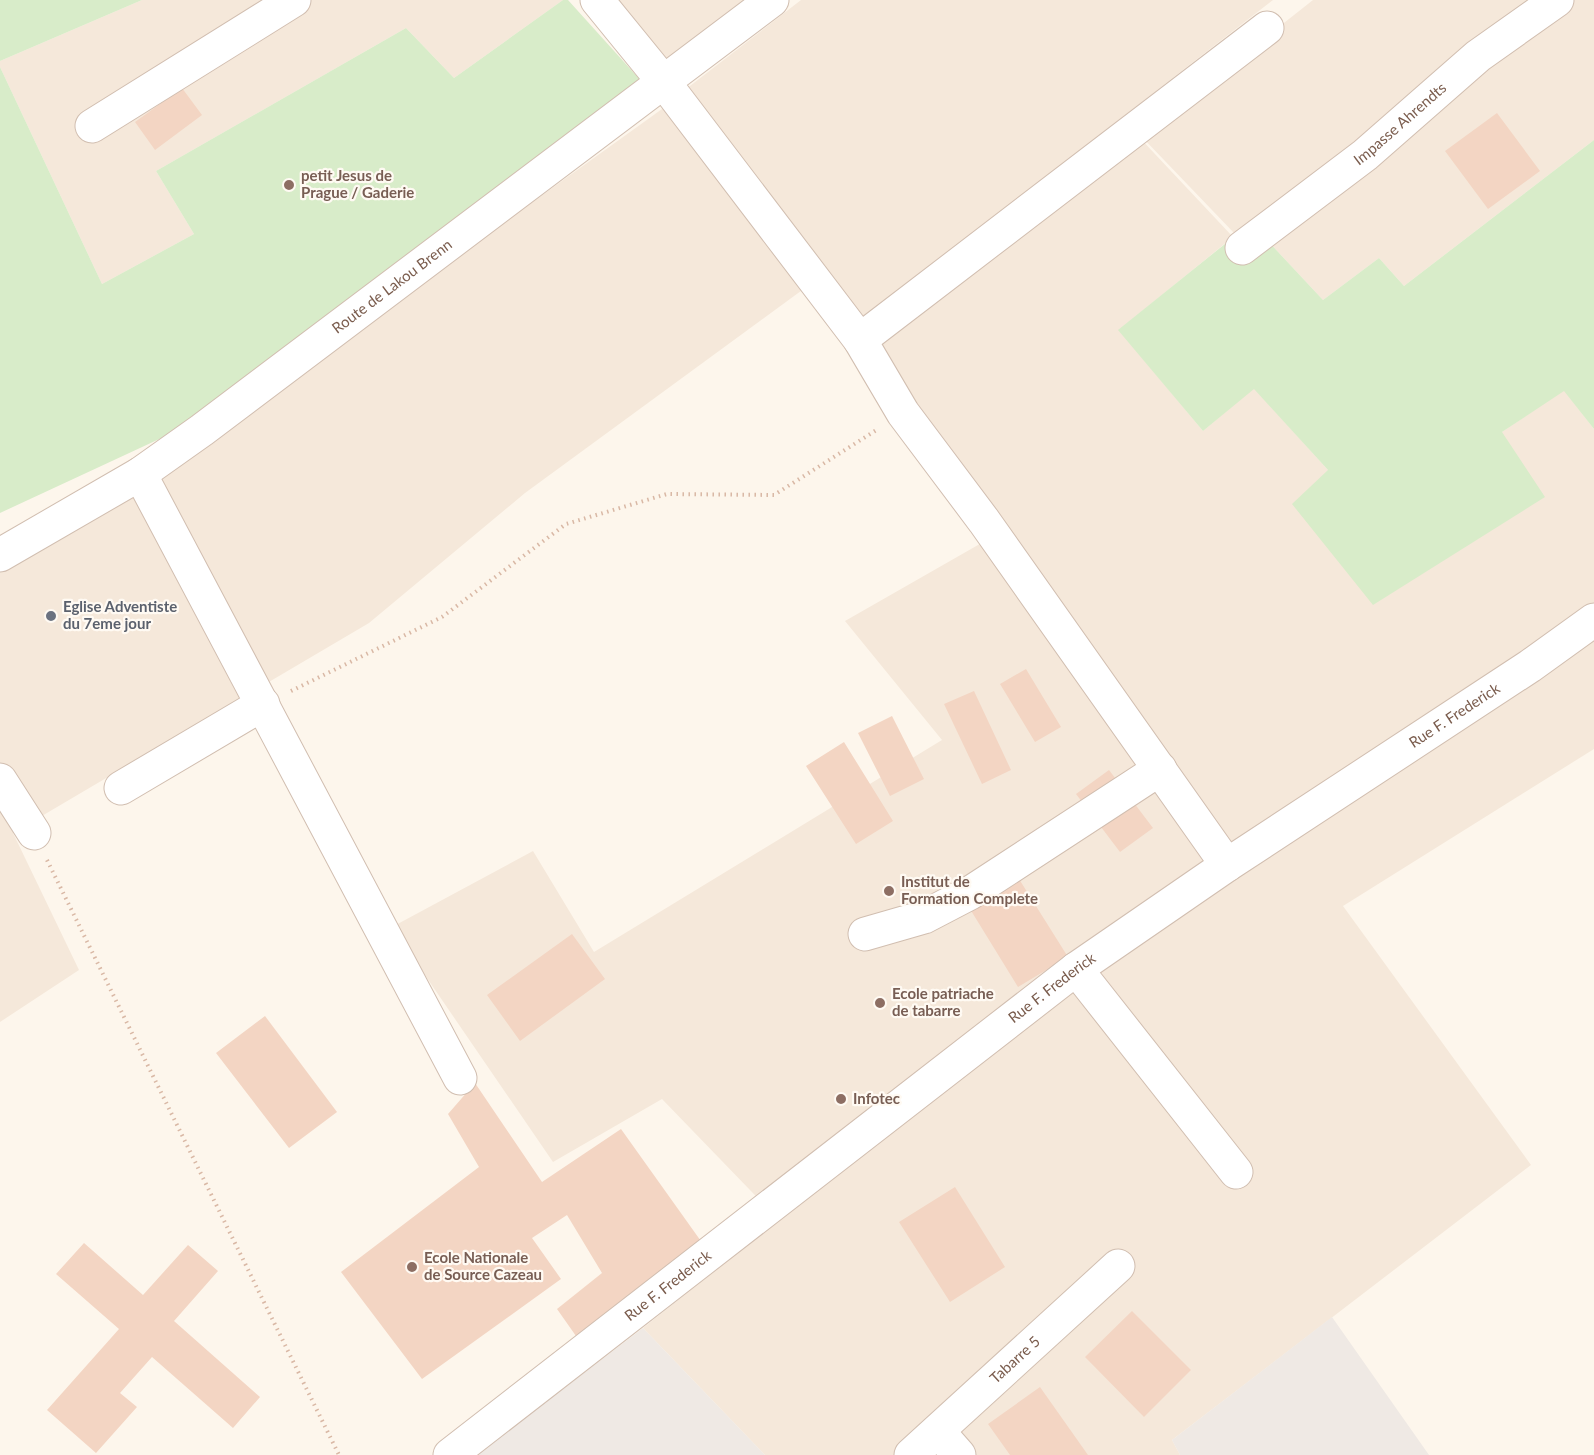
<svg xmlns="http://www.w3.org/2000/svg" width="1594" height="1455" font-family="Lato,sans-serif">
	<rect width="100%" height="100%" fill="#fdf6ec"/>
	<!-- residential -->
	<path fill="#f5e8da" d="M142 0H563L454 78 406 28 156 171 194 234 102 284 0 67V61Z
		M615 0H763L673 69Z
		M801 0H1273L864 318 686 89Z
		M1313 0H1594V140L1404 286 1379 258 1323 300 1251 223 1235 234 1141 136Z
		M669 104 805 288 525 493 369 623 13 833 79 970 0 1022V540L202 440Z
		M1139 137 1233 237 1119 330 1203 431 1254 388 1328 470 1502 432 1564 390 1594 429V749L1343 906 1531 1165 1172 1440 1180 1455H765L643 1328 779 1220 662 1099 553 1162 392 927 533 851 594 952 942 740 845 621 1006 529 871 341Z"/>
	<!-- industrial -->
	<path fill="#efe9e4" d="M1332 1317 1429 1455H1180L1172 1440Z
		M643 1328 765 1455H476Z"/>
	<!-- green -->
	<path fill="#d8ecc9" d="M0 0H142L0 61Z
		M563 0H568L643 83 196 422 0 513V67L102 284 194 234 156 171 406 28 454 78Z
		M1594 140V429L1564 391 1502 432 1545 497 1373 605 1292 504 1328 470 1254 389 1203 431 1118 330 1251 223 1323 300 1379 258 1404 286Z"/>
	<!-- building -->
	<path fill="#f3d5c3" d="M182 88 202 115 155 150 135 122Z
		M1497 113 1540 171 1488 209 1445 151Z
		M1026 669 1061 727 1035 742 1000 684Z
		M974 691 1011 770 982 784 944 704Z
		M892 716 924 779 890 796 858 733Z
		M844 742 893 821 856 844 806 766Z
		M1109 770 1153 828 1120 852 1076 794Z
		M1019 879 1068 957 1018 987 970 909Z
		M572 934 605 979 520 1041 487 995Z
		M265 1016 337 1112 289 1148 216 1053Z
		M475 1083 542 1182 621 1129 703 1244 576 1336 557 1309 602 1273 567 1215 532 1238 561 1279 422 1379 341 1272 479 1167 448 1114Z
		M955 1187 1005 1267 950 1302 899 1222Z
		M84 1243 143 1295 188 1245 218 1271 174 1321 260 1397 233 1428 152 1357 120 1393 137 1407 96 1453 47 1410 119 1329 56 1274Z
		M1132 1311 1191 1370 1144 1417 1085 1357Z
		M1040 1387 1088 1455H1010L988 1424Z"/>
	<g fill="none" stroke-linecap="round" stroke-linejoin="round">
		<defs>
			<g id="minor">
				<path d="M597 0 663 81 860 340"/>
				<path d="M92 126 294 0"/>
				<path id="s1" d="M1242 248 1365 155 1478 56 1557 0"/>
				<path d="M140 474 460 1078"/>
				<path id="s2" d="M0 555 140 474 202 430 772 0"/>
				<path d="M0 780 34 833"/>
				<path d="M121 788 263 704"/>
				<path d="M1227 865 984 521 903 413 860 340 1267 28"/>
				<path d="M865 934 924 917 970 893 1160 769"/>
				<path d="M1076 969 1236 1172"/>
				<path d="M938 1431 959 1455"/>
				<path id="s3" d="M450 1455 1076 969 1227 865 1530 666 1594 620"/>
				<path id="s4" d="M911 1455 1118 1266"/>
			</g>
		</defs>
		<!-- minor casing -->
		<use href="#minor" stroke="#d1beb0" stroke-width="35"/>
		<!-- path -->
		<path stroke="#d9b8a5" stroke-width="4" stroke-dasharray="1.5 4.5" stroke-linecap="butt" d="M291 691 442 617 566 524 667 494 774 495 878 429
			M47 860 339 1455"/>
		<!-- minor -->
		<use href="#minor" stroke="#fff" stroke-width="33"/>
	</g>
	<!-- markers -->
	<g fill="#8d6e63" stroke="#fffaf3" stroke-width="2">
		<circle cx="289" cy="185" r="6"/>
		<circle cx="889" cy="891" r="6"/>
		<circle cx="880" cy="1003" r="6"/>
		<circle cx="841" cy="1099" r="6"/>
		<circle cx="412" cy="1267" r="6"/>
	</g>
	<circle fill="#6b7280" stroke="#fffaf3" stroke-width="2" cx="51" cy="616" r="6"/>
	<g text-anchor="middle" stroke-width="4.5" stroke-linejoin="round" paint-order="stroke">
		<!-- street labels -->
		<g font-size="15" fill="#7a5c4d" stroke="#fffaf3">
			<text dy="5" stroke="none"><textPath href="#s1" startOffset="201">Impasse Ahrendts</textPath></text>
			<text dy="5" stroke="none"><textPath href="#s2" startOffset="476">Route de Lakou Brenn</textPath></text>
			<text dy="5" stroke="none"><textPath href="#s3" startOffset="1248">Rue F. Frederick</textPath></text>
			<text dy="5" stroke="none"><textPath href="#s3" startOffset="762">Rue F. Frederick</textPath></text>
			<text dy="5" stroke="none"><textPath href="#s3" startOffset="276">Rue F. Frederick</textPath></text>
			<text dy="5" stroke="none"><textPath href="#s4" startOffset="141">Tabarre 5</textPath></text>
		</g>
		<!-- education labels -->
		<g font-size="15" font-weight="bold" fill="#785e54" stroke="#fffaf3" text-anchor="start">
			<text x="301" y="181">petit Jesus de<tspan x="301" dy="17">Prague / Gaderie</tspan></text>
			<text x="901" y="887">Institut de<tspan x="901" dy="17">Formation Complete</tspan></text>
			<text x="892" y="999">Ecole patriache<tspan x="892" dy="17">de tabarre</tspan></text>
			<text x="853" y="1104">Infotec</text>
			<text x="424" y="1263">Ecole Nationale<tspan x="424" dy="17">de Source Cazeau</tspan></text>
		</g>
		<!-- worship labels -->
		<g font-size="15" font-weight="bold" fill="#5b616d" stroke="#fffaf3" text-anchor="start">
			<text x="63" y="612">Eglise Adventiste<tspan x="63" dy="17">du 7eme jour</tspan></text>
		</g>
	</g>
</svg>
